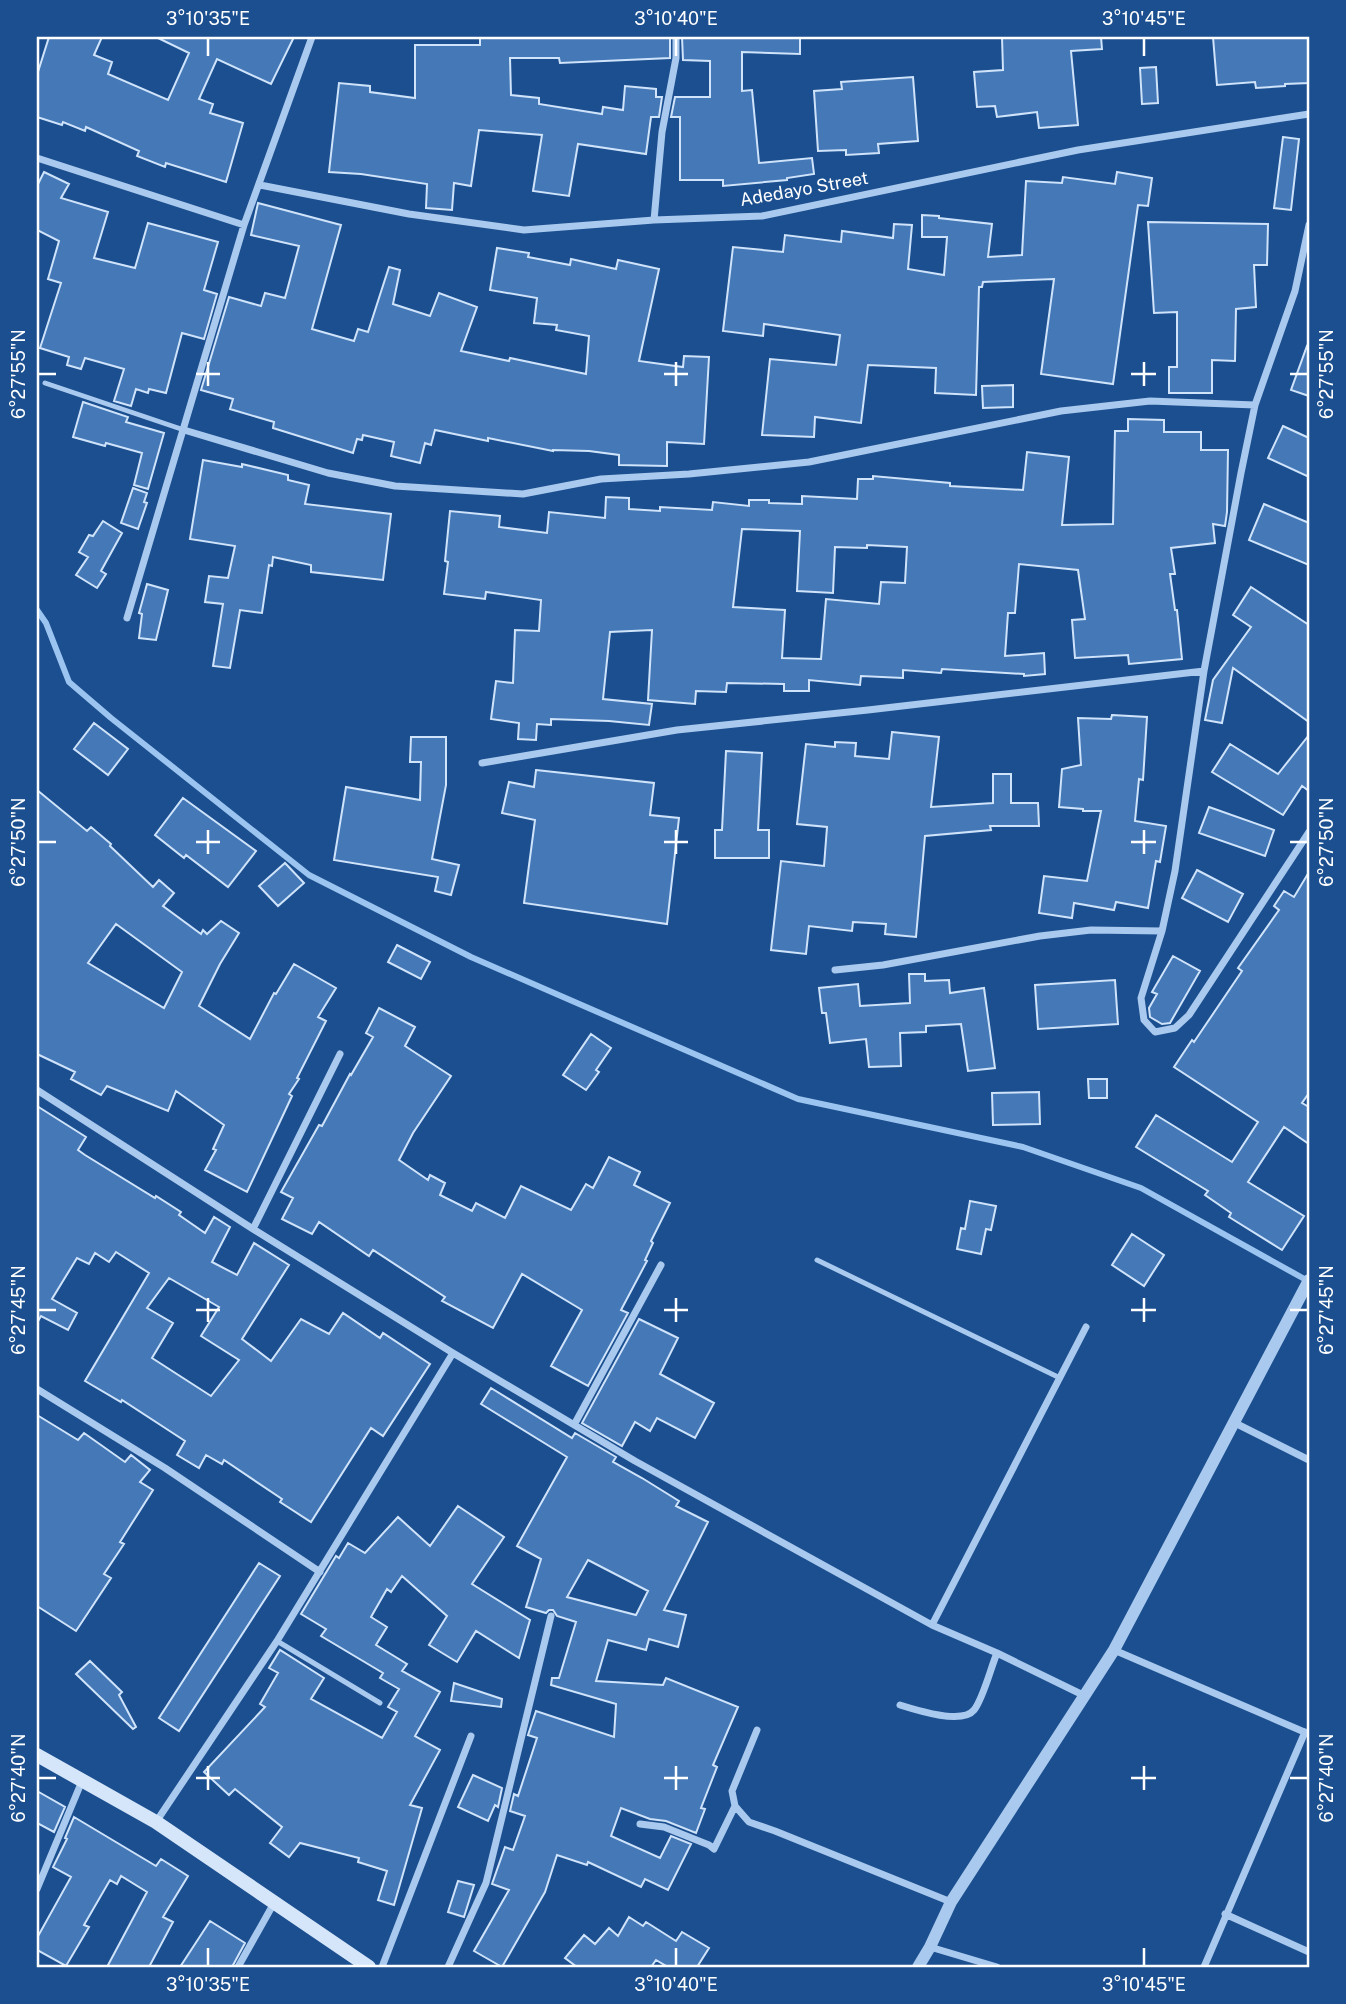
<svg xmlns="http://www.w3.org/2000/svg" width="1346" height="2004" font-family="'Public Sans',sans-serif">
	<rect width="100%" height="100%" fill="#1b4f8f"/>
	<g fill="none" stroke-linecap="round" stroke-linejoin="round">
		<!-- stream -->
		<path stroke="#9cc4f0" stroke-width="6" d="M37 610 46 623 69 682 111 718 309 875 471 957 798 1099 1023 1147 1141 1188 1308 1281"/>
	</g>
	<!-- building -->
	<path fill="#4478b7" stroke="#cfe3fa" stroke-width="2" fill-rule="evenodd" d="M49 37H102L94 55 112 62 108 74 168 100 189 53 156 37H294L271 84 217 59 199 99 213 104 210 113 243 123 226 182 166 163 165 167 137 156 139 151 86 127 85 131 63 122 62 125 37 117V75Z
		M480 37H670V58L560 63 559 58H510L511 95 539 98V104L602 114 603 107 623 110 625 86 656 89V97H662L659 117H651L646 154 578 144 569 196 533 191 542 135 479 130 471 186 454 183 452 210 426 208 427 184 361 174 329 172 339 83 370 86V92L415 98V45H480Z
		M682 37H800V54L742 52V91L752 90 759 163 812 158 814 174 787 178V180L723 186V180H680V117H671L675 97H710V61L683 60Z
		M1002 37H1101L1102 49 1071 51 1078 125 1039 128 1037 112 997 117 995 106 977 107 974 72 1003 70Z
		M1213 37H1309V83L1285 84V86L1256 88 1255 82 1217 85Z
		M1156 67 1158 103 1142 104 1140 68Z
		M913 77 918 141 878 144 879 153 846 155V150L818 151 814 91 842 89 841 82Z
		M1283 137 1299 139 1291 210 1274 208Z
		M44 172 69 184 61 198 108 212 94 258 135 268 148 223 218 242 204 290 217 294 204 339 182 333 166 393 149 389 148 393 136 389 131 406 114 401 124 369 85 358 81 369 67 365 69 357 40 348 61 283 48 279 59 241 37 230V186Z
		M1117 172 1152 178 1148 206 1138 205 1113 384 1041 374 1054 279 983 282 982 287H979L976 395 935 393 936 368 868 365 861 423 815 417 814 437 762 435 770 359 836 365 840 335 764 324 763 336 723 331 733 247 783 252 785 235 841 242 842 231 893 238 894 224 912 225 908 269 944 275 947 237H922V215L939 216V218L992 224 988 257 1022 255 1026 181 1062 183 1063 177 1115 184Z
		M258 203 341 225 312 329 354 341 358 329 368 332 389 267 400 270 393 304 430 316 439 293 477 307 461 351 509 361 510 358 586 374 589 336 556 330 557 325 534 323 537 298 490 290 497 248 529 253 528 257 570 265 571 259 616 269 618 260 659 269 639 361 683 367 684 356 709 357 704 444 667 442V466L619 465V455L589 451 553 450V451L488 438V441L435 430 431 445 425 443 420 463 391 456 394 442 363 435 362 440 357 439 353 453 273 428 274 422 230 409 233 399 201 390 229 297 261 306 265 293 285 298 299 246 251 235Z
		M1148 222 1268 224 1267 265H1254L1256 307 1236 309 1235 361 1212 360V393H1169V367H1177V312L1154 313Z
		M1307 346 1309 347V396L1291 390Z
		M1013 385V407L983 408 982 386Z
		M83 402 128 417 126 422 164 433 148 489 134 485 142 453 106 443 105 446 73 437Z
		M1128 419 1164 420V432H1201V450H1228L1227 512 1225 526 1213 524 1215 543 1171 548 1175 574H1170L1175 610H1177L1182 659 1129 664 1128 655 1075 658 1072 620 1085 619 1078 570 1019 564 1015 613H1008L1005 656 1044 653 1045 674 1024 676V674L942 669 941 673 903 670V678L861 676 860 685 809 680V691H784V684L727 683 726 692 696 691 695 704 648 700 652 630 610 632 603 699 652 704 649 725 609 721 551 719V725L537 724 536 740 518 739 519 723 491 719 496 681 513 683 515 630 539 631 541 600 486 592 485 599 444 594 448 562 445 561 450 511 500 516 499 527 547 533 549 512 605 518 606 497 629 498V509L660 511V507L712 510 713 502 749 506V500H769V503L802 504V496L857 499 858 479H873V476L950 483V486L1023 490 1027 452 1069 457 1062 525 1113 524 1115 431H1128ZM742 529 800 531 797 591 833 593 835 547 867 548V545L907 547 905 583 881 582 879 604 826 599 821 659 782 658 785 610 733 607Z
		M1283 426 1309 438V477L1268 458Z
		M203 460 242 467V464L288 475V480L309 485 305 504 391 514 383 580 311 572V565L273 557 272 566 269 565 262 613 240 610 230 668 213 666 223 604 205 602 209 576 228 578 235 546 190 539Z
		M133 488 147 493 144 502 147 503 138 529 121 523Z
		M1264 504 1309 523V565L1249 540Z
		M103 521 122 533 101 571 106 574 97 588 76 575 88 557 79 552 89 535 93 536Z
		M147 584 168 590 156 640 139 638 142 614 139 613Z
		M1251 587 1309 625V722L1233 668 1222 723 1205 720 1213 680 1251 627 1233 615Z
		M1112 715 1147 717 1143 780 1139 779 1135 821 1166 826 1160 862 1156 861 1148 908 1116 902 1114 910 1074 903 1072 918 1039 913 1044 876 1087 881 1101 811H1083V809L1059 807 1062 769 1081 765 1078 718 1111 719Z
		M94 723 128 749 108 775 74 749Z
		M892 732 939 737 931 807 993 803V774H1011V803H1038L1039 826H990L991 830 925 836 916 937 885 934 886 924 853 922 852 931 809 926 806 954 771 950 781 861 824 866 827 827 797 824 806 744 835 747V742L856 743 855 756 889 759Z
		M1309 735V791L1302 786 1283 815 1212 772 1230 744 1278 774Z
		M411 737H446V785L432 859 459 865 451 895 435 891 438 877 334 860 346 787 420 800 421 762H410Z
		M726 751 762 753 758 830H769V858H715V830H722Z
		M536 770 654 783 650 815 679 818 667 924 524 903 535 820 502 813 509 782 534 787Z
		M37 790 87 831 91 827 111 844 110 846 153 887 159 880 174 893 163 906 201 934 203 930 207 934 221 921 239 933 220 964 199 1006 250 1039 274 993 276 994 294 964 336 988 318 1017 326 1021 297 1078 299 1079 289 1094 292 1096 247 1192 205 1170 216 1150 213 1149 224 1125 176 1091 168 1111 107 1086 101 1095 71 1079 75 1072 37 1054ZM116 924 182 972 164 1008 88 963Z
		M183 798 256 851 228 887 186 855 184 858 155 835Z
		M1209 807 1274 830 1265 856 1199 833Z
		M285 863 304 883 278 906 259 886Z
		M1197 870 1243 894 1228 922 1182 898Z
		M1309 872V1093L1302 1103 1309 1107V1144L1284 1127 1248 1182 1304 1216 1282 1250 1229 1217 1231 1213 1205 1195 1208 1191 1136 1147 1156 1115 1232 1162 1258 1122 1174 1067 1192 1040 1194 1042 1242 971 1238 968 1279 910 1274 906 1284 891 1294 897Z
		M397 945 430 962 421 979 388 962Z
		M1173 956 1200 971 1170 1023 1162 1024 1150 1017 1149 1008 1157 994 1152 992Z
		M909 974H925V981L949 980 950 993 984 988 995 1068 968 1071 961 1024 926 1026V1032L900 1033 901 1066 869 1067 866 1039 830 1043 826 1013H822L819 988 858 984 860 1006 910 1003Z
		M1115 980 1118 1024 1038 1029 1035 985Z
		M379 1008 415 1027 405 1046 451 1076 413 1133 399 1160 428 1180 430 1175 445 1183 440 1195 472 1211 476 1203 505 1218 521 1186 571 1210 586 1184 593 1188 609 1157 640 1172 634 1185 670 1203 651 1241 653 1243 645 1260 647 1261 621 1310 628 1313 588 1386 551 1366 582 1310 522 1274 493 1328 442 1301 445 1297 373 1250 369 1256 319 1222 312 1234 282 1219 293 1198 281 1192 319 1125 322 1126 350 1074 351 1075 373 1037 366 1033Z
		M591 1034 611 1048 596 1070 599 1072 586 1090 563 1075Z
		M1088 1079H1107V1098H1089Z
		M1039 1092 1040 1124 993 1125 992 1093Z
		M37 1106 86 1137 78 1150 85 1155 155 1198 156 1196 181 1212 179 1215 205 1233 214 1217 230 1227 212 1262 237 1275 254 1243 289 1265 242 1339 271 1361 301 1319 329 1334 343 1313 380 1338 383 1333 430 1364 383 1436 371 1428 311 1522 280 1502 282 1499 224 1460 222 1464 206 1455 199 1468 177 1455 185 1441 122 1400 121 1402 85 1381 149 1273 116 1252 109 1262 95 1253 89 1264 77 1258 52 1299 77 1313 68 1330 41 1316 37 1323ZM169 1278 219 1307 201 1336 239 1360 211 1396 152 1358 173 1323 147 1308Z
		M970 1201 996 1206 991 1230 986 1229 981 1254 957 1249 961 1228 965 1229Z
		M1132 1234 1164 1255 1144 1286 1112 1265Z
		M639 1319 678 1338 660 1374 714 1403 695 1438 657 1418 650 1431 635 1422 622 1446 582 1423Z
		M491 1388 572 1438 575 1433 616 1457 613 1462 642 1478 679 1501 676 1506 708 1522 664 1610 686 1615 678 1647 649 1639 646 1650 608 1640 596 1681 663 1685 666 1678 738 1707 713 1765 717 1767 701 1808 705 1809 696 1833 666 1821 650 1819 621 1808 611 1836 660 1858 671 1836 691 1844 668 1890 645 1879 641 1887 588 1862 587 1865 557 1855 545 1892 502 1967 474 1951 509 1890 492 1884 505 1847 513 1850 525 1816 510 1811 514 1794 518 1796 537 1738 528 1735 536 1711 614 1737 616 1704 551 1685 552 1678H559L576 1622 557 1616 553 1610H549L546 1613 526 1607 541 1559 517 1546 567 1457 481 1404ZM588 1560 648 1591 636 1615 567 1597Z
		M37 1415 78 1440 84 1433 125 1462 131 1455 150 1470 140 1482 153 1490 120 1542 124 1544 104 1574 111 1578 76 1631 37 1606Z
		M458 1506 504 1537 472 1584 530 1620 519 1658 476 1631 457 1662 429 1645 447 1616 402 1576 391 1592 387 1589 371 1617 387 1627 376 1645 407 1664 402 1671 440 1692 415 1736 440 1750 410 1805 422 1808 394 1905 378 1900 387 1871 358 1862 359 1858 300 1843 289 1857 270 1843 282 1827 235 1789 229 1795 204 1772 265 1707 260 1704 278 1673 269 1668 280 1650 324 1678 311 1699 382 1738 397 1712 388 1707 399 1689 380 1678 383 1673 321 1636 326 1629 301 1614 336 1556 339 1558 348 1543 365 1553 398 1517 430 1546Z
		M259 1563 280 1576 179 1731 159 1718Z
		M90 1661 122 1692 119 1695 136 1727 133 1729 76 1674Z
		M454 1683 502 1699 501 1707 451 1701Z
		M473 1775 502 1788 498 1807 495 1805 488 1821 458 1807Z
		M37 1791 65 1807 54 1832 37 1823Z
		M74 1817 156 1866 161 1859 188 1876 163 1917 173 1922 149 1967H107L147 1892 121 1876 117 1884 110 1880 84 1925 89 1927 66 1966 37 1950V1938L71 1877 53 1867 67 1839 65 1838Z
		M458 1881 474 1885 464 1917 448 1912Z
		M629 1917 643 1926 646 1922 676 1941 682 1932 709 1948 697 1967H668L656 1960 651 1967H577L565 1958 584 1935 595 1944 609 1928 618 1936Z
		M210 1921 245 1943 232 1967H180Z"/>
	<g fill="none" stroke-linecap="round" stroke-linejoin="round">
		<!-- service -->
		<path stroke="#a9c9ee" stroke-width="5" d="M45 383 184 430
			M817 1260 1060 1378
			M277 1641 380 1703"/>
		<!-- minor -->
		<path stroke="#a9c9ee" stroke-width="7" d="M37 158 244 225
			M260 185 409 214 524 230 654 220 762 216 1078 150 1309 114
			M654 220 662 132 676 58V37
			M1309 225 1295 291 1255 405 1241 473 1204 671 1175 871 1162 931 1141 998 1144 1020 1155 1032 1175 1028 1189 1015 1309 832
			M184 430 328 473 395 486 523 494 601 479 689 474 809 462 1061 411 1150 401 1255 405
			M127 618 244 225 312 37
			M482 763 677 730 868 710 1204 671
			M835 970 883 965 1040 936 1091 930 1162 931
			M37 1090 253 1229 453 1353 635 1461 932 1625 997 1653 1083 1695
			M253 1229 340 1054
			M37 1389 165 1468 320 1572
			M1235 1423 1309 1460
			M574 1425 661 1265
			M932 1625 1086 1327
			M1114 1650 1309 1734
			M900 1705C916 1710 962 1725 974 1710 983 1699 991 1667 997 1653
			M757 1730 732 1791 735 1806 749 1822 775 1831 951 1902
			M156 1822 277 1641 453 1353
			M640 1824 664 1827 709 1845 714 1849 735 1806
			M37 1889 82 1781
			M1225 1914 1309 1952
			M930 1947 997 1967
			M238 1967 274 1903
			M382 1967 471 1736
			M448 1967 486 1883 551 1616
			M1204 1967 1305 1732"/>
		<!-- tertiary -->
		<path stroke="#a9c9ee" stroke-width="12" d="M918 1967 930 1947 951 1902 1114 1650 1309 1280"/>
		<!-- secondary -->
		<path stroke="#d6e6fa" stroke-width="14" d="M37 1755 156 1822 369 1967"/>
	</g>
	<!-- ticks -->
	<path fill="none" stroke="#fff" stroke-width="2.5" d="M208 38V56M676 38V56M1144 38V56M208 362V386M676 362V386M1144 362V386M38 374H56M196 374H220M664 374H688M1131 374H1156M1290 374H1308M208 830V854M676 830V854M1144 830V854M38 842H56M196 842H220M664 842H688M1131 842H1156M1290 842H1308M208 1298V1322M676 1298V1322M1144 1298V1322M38 1310H56M196 1310H220M664 1310H688M1131 1310H1156M1290 1310H1308M208 1766V1790M676 1766V1790M1144 1766V1790M38 1778H56M196 1778H220M664 1778H688M1131 1778H1156M1290 1778H1308M208 1948V1966M676 1948V1966M1144 1948V1966"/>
	<g text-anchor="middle" stroke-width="5" stroke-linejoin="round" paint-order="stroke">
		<!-- street labels -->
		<g font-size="18" fill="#fff" stroke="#1b4f8f">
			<text transform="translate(804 189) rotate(-10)" y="6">Adedayo Street</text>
		</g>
	</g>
	<!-- border -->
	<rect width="1346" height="2004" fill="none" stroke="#1b4f8f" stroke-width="77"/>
	<rect x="38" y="38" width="1270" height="1928" fill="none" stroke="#fff" stroke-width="2.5"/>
	<g font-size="18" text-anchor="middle" fill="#fff">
		<text x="208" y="25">3°10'35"E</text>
		<text x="676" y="25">3°10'40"E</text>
		<text x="1144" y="25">3°10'45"E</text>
		<text transform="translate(19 374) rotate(-90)" y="6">6°27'55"N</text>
		<text transform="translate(1327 374) rotate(-90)" y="6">6°27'55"N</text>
		<text transform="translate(19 842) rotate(-90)" y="6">6°27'50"N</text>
		<text transform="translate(1327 842) rotate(-90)" y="6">6°27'50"N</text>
		<text transform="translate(19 1310) rotate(-90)" y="6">6°27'45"N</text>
		<text transform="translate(1327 1310) rotate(-90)" y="6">6°27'45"N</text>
		<text transform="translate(19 1778) rotate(-90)" y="6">6°27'40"N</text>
		<text transform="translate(1327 1778) rotate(-90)" y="6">6°27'40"N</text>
		<text x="208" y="1991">3°10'35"E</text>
		<text x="676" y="1991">3°10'40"E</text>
		<text x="1144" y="1991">3°10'45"E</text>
	</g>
</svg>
